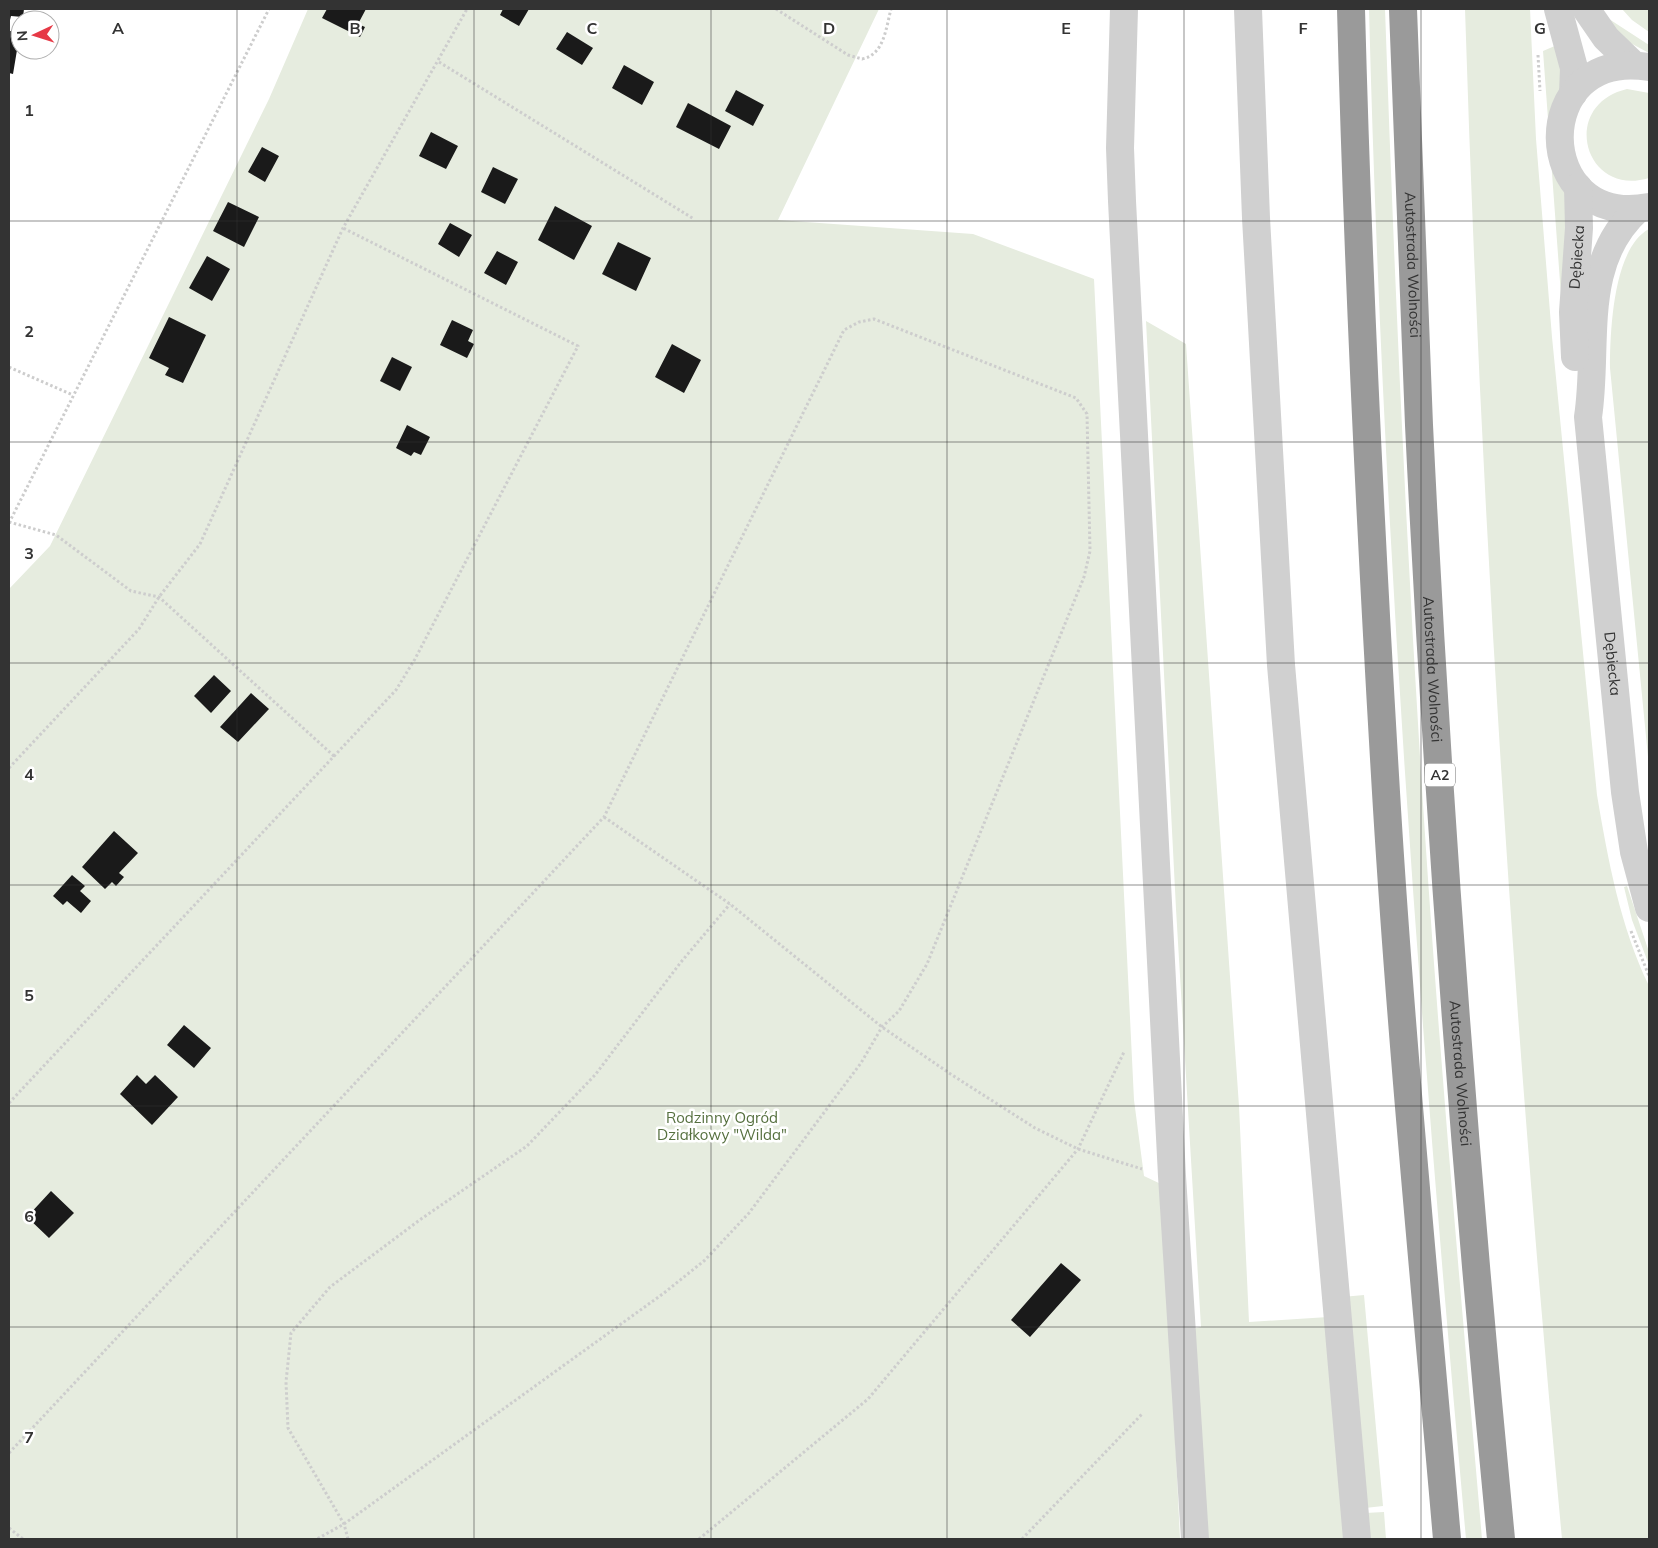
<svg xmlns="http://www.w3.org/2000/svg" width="1658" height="1548" font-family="Mulish,sans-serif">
	<rect width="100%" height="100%" fill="#fff"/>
	<!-- green -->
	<path fill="#e6ecdf" d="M308 9H879L778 220 973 234 1094 279 1134 1100 1144 1176 1163 1185 1180 1539H9V589L50 546 269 99Z
		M1369 9H1385C1395 299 1408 589 1428 879 1443 1099 1463 1319 1482 1539H1466C1420 1030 1382 520 1369 9Z
		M1465 9H1530L1536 139 1552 337 1597 795C1608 860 1620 926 1649 986V1539H1562C1514 1030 1481 520 1465 9Z
		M1622 9H1649V32L1632 20Z
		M1609 19 1649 45V53L1621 38Z
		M1557 45 1561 56 1567 191 1564 336 1543 51Z
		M1627 89 1649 93V178C1584 198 1559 105 1627 89Z
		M1649 229V767L1610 368C1610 332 1613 248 1649 229Z
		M1146 321 1186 344 1239 1106 1249 1322 1328 1317 1349 1539H1206L1192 1329 1201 1327 1176 909Z
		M1627 886 1649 952V965L1632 920 1624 887Z
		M1364 1295 1383 1506 1365 1508 1342 1297Z
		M1384 1512 1386 1539H1366L1365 1513Z"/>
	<!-- building -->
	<path fill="#1a1a1a" d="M9 9H24L23 17 11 16 9 24Z
		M327 9H366L358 24 365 27 360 37 322 18Z
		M503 9H529L519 26 500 15Z
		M9 31 20 32 13 74 9 73Z
		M567 32 593 48 582 65 556 49Z
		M624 65 654 82 642 105 612 88Z
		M736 90 764 105 753 126 725 111Z
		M688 103 731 126 719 149 676 127Z
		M431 132 458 146 446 169 419 156Z
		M262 147 279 156 265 182 248 172Z
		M493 167 518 179 505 204 481 192Z
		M228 202 259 217 244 247 213 231Z
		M555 206 592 226 574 260 538 240Z
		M450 223 472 235 459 257 438 244Z
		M618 242 651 258 636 291 602 274Z
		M497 251 518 262 506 285 484 273Z
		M207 256 230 269 212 301 189 288Z
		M169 317 206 335 183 383 165 375 169 368 149 358Z
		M452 320 473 330 468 341 474 344 467 358 440 345Z
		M672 344 701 360 684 393 655 377Z
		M392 357 412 367 400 391 380 381Z
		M407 425 430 437 421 455 414 452 411 456 396 448Z
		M214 675 231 691 211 713 194 696Z
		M251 693 269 709 238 742 220 727Z
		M114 831 138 853 119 873 124 877 116 886 112 882 105 889 82 867Z
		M72 875 85 886 80 891 91 901 81 913 67 901 63 905 53 896Z
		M184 1025 211 1048 194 1068 167 1045Z
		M137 1075 146 1084 155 1075 178 1097 152 1125 120 1094Z
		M51 1191 74 1213 49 1238 27 1217Z
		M1061 1263 1081 1280 1030 1337 1011 1320Z"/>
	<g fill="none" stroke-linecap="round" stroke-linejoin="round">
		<!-- path -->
		<path stroke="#cdcdcd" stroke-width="3" stroke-dasharray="2.5 2.5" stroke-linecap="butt" d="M776 9 848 55 862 59C884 55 886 28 891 9
			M1538 55 1540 91
			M439 62 694 219
			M9 367 73 395
			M9 522 56 535 131 591 159 597 335 757
			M9 523 269 9
			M9 768 139 629 159 597 200 544 343 228 467 9
			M604 817 730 904 882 1027 952 1075 1035 1128 1078 1149 1142 1169
			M1631 931 1649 976
			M9 1103 396 690 415 659 578 346 343 228
			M9 1453 604 817 844 330 859 322 874 319 1076 398 1087 414 1090 551 1084 577 927 964 899 1011 882 1027 861 1063 749 1213 705 1260 664 1293 344 1524 317 1539
			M9 1528 23 1539
			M348 1539 344 1524 288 1428 286 1382 291 1333 330 1287 421 1219 527 1146 595 1075 681 962 730 904
			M699 1539 868 1399 1078 1149 1124 1052
			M1022 1539 1143 1413"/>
		<!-- minor -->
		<g stroke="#d0d0d0" stroke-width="28">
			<path d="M1124 9 1120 148 1122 201 1172 1176 1195 1539"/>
			<path d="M1248 9 1256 218 1281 665 1357 1539"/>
			<path d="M1558 9 1574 68 1573 94"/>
			<path d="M1586 9 1606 38 1634 65"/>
			<path d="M1649 67C1528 47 1532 230 1649 207"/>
			<path id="s1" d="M1638 209C1578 263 1599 346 1588 417L1625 792 1634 852 1649 908"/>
			<path id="s2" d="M1575 357 1573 312 1579 228 1578 187"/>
		</g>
		<!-- highway -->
		<g stroke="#9a9a9a" stroke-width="28">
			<path d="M1351 9C1358 276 1371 543 1387 809 1402 1053 1426 1296 1447 1539"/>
			<path id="s3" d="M1403 9C1408 147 1413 286 1419 425 1437 797 1465 1169 1501 1539"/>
		</g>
	</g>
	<!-- grid -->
	<path fill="none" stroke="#333" stroke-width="1" stroke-opacity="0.55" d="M237 9V1539M474 9V1539M711 9V1539M947 9V1539M1184 9V1539M1421 9V1539M9 221H1649M9 442H1649M9 663H1649M9 885H1649M9 1106H1649M9 1327H1649"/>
	<g text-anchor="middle" stroke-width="5" stroke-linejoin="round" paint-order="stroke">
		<!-- shield labels -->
		<rect fill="#fff" stroke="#707070" stroke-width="1" x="1425" y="763.5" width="30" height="23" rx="4"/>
		<g font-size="14" font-weight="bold" fill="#333">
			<text x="1440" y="780">A2</text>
		</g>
		<!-- street labels -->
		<g font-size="15" fill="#333" stroke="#fff">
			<text dy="5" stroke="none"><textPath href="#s2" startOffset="100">Dębiecka</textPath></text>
			<text dy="5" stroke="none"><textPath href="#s3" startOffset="256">Autostrada Wolności</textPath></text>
			<text dy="5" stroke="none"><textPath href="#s1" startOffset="468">Dębiecka</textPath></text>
			<text dy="5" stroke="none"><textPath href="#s3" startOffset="661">Autostrada Wolności</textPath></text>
			<text dy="5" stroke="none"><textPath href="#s3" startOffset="1066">Autostrada Wolności</textPath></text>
		</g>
		<!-- park labels -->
		<g font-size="15" fill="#56703f" stroke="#fff">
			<text x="722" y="1123">Rodzinny Ogród<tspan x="722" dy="17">Działkowy "Wilda"</tspan></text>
		</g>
	</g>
	<g font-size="16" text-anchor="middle" font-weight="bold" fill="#333" stroke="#fff" stroke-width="5" stroke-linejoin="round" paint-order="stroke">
		<text x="118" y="34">A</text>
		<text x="355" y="34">B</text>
		<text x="592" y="34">C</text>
		<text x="829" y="34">D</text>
		<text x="1066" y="34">E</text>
		<text x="1303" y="34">F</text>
		<text x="1540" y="34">G</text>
		<text x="29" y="116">1</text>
		<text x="29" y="337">2</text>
		<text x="29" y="559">3</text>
		<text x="29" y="780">4</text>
		<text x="29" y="1001">5</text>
		<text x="29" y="1222">6</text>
		<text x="29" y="1443">7</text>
	</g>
	<!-- border -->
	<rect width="1658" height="1548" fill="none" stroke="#333333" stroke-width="20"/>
	<!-- north arrow -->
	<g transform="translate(35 35) rotate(266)"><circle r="24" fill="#ffffff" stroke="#adadad"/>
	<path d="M0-4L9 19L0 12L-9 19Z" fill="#e63946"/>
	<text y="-8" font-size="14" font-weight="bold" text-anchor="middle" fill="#333333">N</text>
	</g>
</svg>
